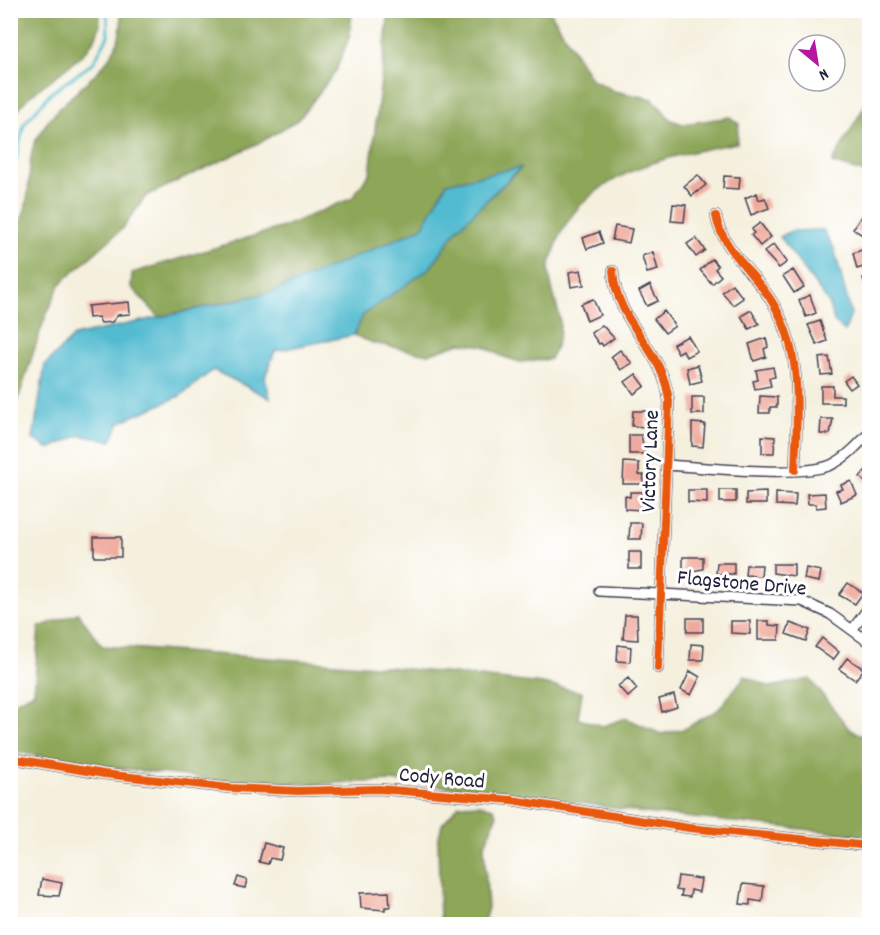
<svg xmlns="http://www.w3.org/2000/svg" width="880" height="935" font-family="Dekko,sans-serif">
	<rect width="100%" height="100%" fill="#fff"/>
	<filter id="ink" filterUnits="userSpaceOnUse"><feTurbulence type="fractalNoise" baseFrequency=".0167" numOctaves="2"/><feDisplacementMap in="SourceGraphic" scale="12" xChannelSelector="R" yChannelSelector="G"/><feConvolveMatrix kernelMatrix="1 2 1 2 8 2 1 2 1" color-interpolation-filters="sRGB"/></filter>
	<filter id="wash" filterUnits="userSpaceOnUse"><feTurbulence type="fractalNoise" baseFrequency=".008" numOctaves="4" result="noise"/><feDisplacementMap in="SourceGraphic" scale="24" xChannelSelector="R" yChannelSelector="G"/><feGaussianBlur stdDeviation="1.35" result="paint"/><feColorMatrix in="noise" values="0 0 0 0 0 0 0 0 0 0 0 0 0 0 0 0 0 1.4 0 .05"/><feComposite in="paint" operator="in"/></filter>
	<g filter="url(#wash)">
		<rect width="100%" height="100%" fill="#f5f0de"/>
		<!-- forest -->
		<path fill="#8da658" stroke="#58644a" stroke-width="1.5" d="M11 10 99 11C109 49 52 75 28 98 18 107 15 118 11 131Z
			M120 11H352L350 35 336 71 299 119 261 142 146 196 123 228 60 284 43 323 11 421V235C34 210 26 180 32 152 33 144 41 131 46 124 72 87 130 62 120 11Z
			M389 11H550L591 79 614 91 653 99 671 120 683 124 730 117 739 124 737 143C670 155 577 174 555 249 553 255 549 264 549 271 552 307 572 320 550 359L520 362 501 356 484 346 460 343 428 354 373 343 354 335 363 315 430 268 458 228 520 169 447 183 422 228 273 292 159 317 131 287 132 273 283 227 352 198 370 173Z
			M869 98 870 174H869L832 163Z
			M78 613 102 646 390 667 542 684 582 692 578 719 603 726 626 718 661 734 684 729 718 710 745 676 770 687 810 679 850 730 869 738V836L645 813 535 796 390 781 316 784 235 782 101 766 11 751V704L34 692 39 627Z
			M479 804 493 808 497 815 484 847 488 908 483 924H440L438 841 442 824 459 805Z"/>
		<!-- water -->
		<path fill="#52bbd0" stroke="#3a6e86" stroke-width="1.5" d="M521 167 458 228 430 268 363 315 354 335 275 351 265 377 270 398 213 370 180 396 120 422 111 441 80 435 49 449 33 439 45 365 74 336 273 292 422 228 447 183Z
			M823 230 834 248 851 314 845 331 835 323 828 302 780 237 791 231Z"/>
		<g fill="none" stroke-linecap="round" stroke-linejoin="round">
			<!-- stream -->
			<path stroke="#52bbd0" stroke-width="3" d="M10 187 24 124 51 93 93 63 108 36 107 10"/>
		</g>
		<g id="blocks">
			<!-- building -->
			<path fill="#f0aa9d" d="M698 175 706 185 692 196 684 186Z
				M724 176 740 177 739 189 723 188Z
				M757 193 759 200 765 198 769 208 751 215 745 198Z
				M673 204 686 205 684 222 671 221Z
				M862 215 870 220V229L864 236 853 229Z
				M760 223 771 237 760 246 751 235 754 233 752 229Z
				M615 226 632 229 629 243 612 240Z
				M599 232 603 243 587 249 583 238Z
				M696 238 705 250 696 257 687 244Z
				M774 244 787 262 779 268 764 252Z
				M865 249 870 265 857 269 853 253Z
				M653 252 658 270 647 273 642 256Z
				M712 259 718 266 715 269 721 276 712 284 700 270Z
				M581 270 584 285 571 287 569 272Z
				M793 270 804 287 794 293 783 276Z
				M870 276V297H869L863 278Z
				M732 284 743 298 733 305 722 292Z
				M650 285 658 301 647 306 639 291Z
				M810 295 816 313 806 317 799 300Z
				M593 299 600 315 587 321 581 304Z
				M129 302 130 314 118 315 112 322 101 323 98 317 89 318 88 306Z
				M751 310 759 324 749 329 741 316Z
				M664 311 675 326 665 333 654 319Z
				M820 321 827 341 817 345 808 325Z
				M602 325 614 338 603 346 601 343 599 344 591 333Z
				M688 336 697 351 686 357 683 350 678 353 673 344Z
				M766 338 768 347 764 349 766 357 754 361 749 344Z
				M620 350 632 363 621 370 611 357Z
				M829 357 832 374 821 375 819 358Z
				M698 365 702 381 690 384 687 368Z
				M773 367 775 377 769 378 771 386 755 389 753 381 758 380 756 370Z
				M636 374 645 386 634 394 625 382Z
				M851 376 857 384 850 389 844 381Z
				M821 386H833V396H843V403H821Z
				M760 396 777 397V407H770V413H759Z
				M692 397H704V414H692Z
				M633 411H646V427L632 426Z
				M821 419H833L830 434H820Z
				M692 423 705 424 703 447 692 446Z
				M629 435H641L645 454H629Z
				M762 436 775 437 774 453H762Z
				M624 462 639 463V475H644L643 484H623Z
				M870 465V483L868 485 860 477Z
				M851 481 857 495 841 502 836 491 843 489 841 485Z
				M688 490H707V503L688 502Z
				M720 490H736V502H720Z
				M630 492H643V510L625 509V496L630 497Z
				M766 492V504H746V493Z
				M776 493 796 494 795 506 776 505Z
				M825 493 826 507 816 508V504H808L807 494Z
				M630 523H642L641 539H629Z
				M94 537H121V557H94Z
				M629 552H641V569H629Z
				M683 557H703V569L683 573Z
				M717 563H734V574H716Z
				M773 564H794V576L773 573Z
				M746 565H762L761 576 745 575Z
				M806 568 821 571 819 582 804 579Z
				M848 583 863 593 855 604 839 595Z
				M625 615H637L638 640 623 639Z
				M687 618H703V632H687Z
				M731 621H750V634L731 633Z
				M758 621H769V625L780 626 779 640H758Z
				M790 623 810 630 806 641 786 634Z
				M822 638 839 652 833 660 815 647Z
				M691 644 704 645 703 660H690Z
				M618 645 631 647 630 662 617 661Z
				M847 658 864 669 855 680 839 669Z
				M690 671 700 677 691 695 681 690Z
				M628 678 637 689 628 697 618 686Z
				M674 695 677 707 662 712 659 699Z
				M264 843 283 848 280 860 270 858 268 864 259 862Z
				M678 876 701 879 699 892 691 890 690 897 681 896 682 891 676 890Z
				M238 877 247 880 245 888 235 886Z
				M42 879 62 883 59 896 39 895Z
				M743 884 764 886 762 902 750 900V905L740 904Z
				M389 892 390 907H385V910L361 908 360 893Z
				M500 920 516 921V924H500Z"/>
		</g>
	</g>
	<g filter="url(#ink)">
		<use href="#blocks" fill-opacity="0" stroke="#424153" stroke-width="1.5"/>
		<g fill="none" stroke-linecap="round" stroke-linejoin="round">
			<defs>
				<path id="street" d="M716 216C721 247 754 273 771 300 804 351 797 412 795 470
					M613 271C617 326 663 347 669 401L658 668
					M666 465C704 467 800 478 831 465 846 458 859 444 870 432
					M599 591 802 601 830 614 870 643
					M852 630 870 606
					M10 758 104 774 230 788 298 791 379 789 512 800 689 828 870 846"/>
			</defs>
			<!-- street casing -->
			<use href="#street" stroke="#424153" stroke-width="12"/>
			<!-- street -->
			<use href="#street" stroke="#fff" stroke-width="9"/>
			<defs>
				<path id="cycleway" d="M716 216C721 247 754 273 771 300 804 351 797 412 795 470
					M613 271C617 326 663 347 669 401L658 668
					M10 758 104 774 230 788 298 791 379 789 512 800 689 828 870 846"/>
			</defs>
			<!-- cycleway casing -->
			<use href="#cycleway" stroke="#fff" stroke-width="11"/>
			<!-- cycleway -->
			<use href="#cycleway" stroke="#e8590c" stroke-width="8"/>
		</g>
	</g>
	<g text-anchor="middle" stroke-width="6" stroke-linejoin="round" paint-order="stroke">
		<!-- street labels -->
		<g font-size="22" fill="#22223b" stroke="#fff">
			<text transform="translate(648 461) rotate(-88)" y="8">Victory Lane</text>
			<text transform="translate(742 581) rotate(5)" y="8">Flagstone Drive</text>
			<text transform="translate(442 776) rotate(5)" y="8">Cody Road</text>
		</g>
	</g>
	<!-- margin -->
	<rect width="880" height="935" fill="none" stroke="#fff" stroke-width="36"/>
	<!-- north arrow -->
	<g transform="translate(817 63) rotate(150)"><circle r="28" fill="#ffffff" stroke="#a7a7b1" stroke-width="1.5"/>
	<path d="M0-4.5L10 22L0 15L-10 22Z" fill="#b5179e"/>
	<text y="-9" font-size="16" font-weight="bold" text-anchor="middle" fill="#22223b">N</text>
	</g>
</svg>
